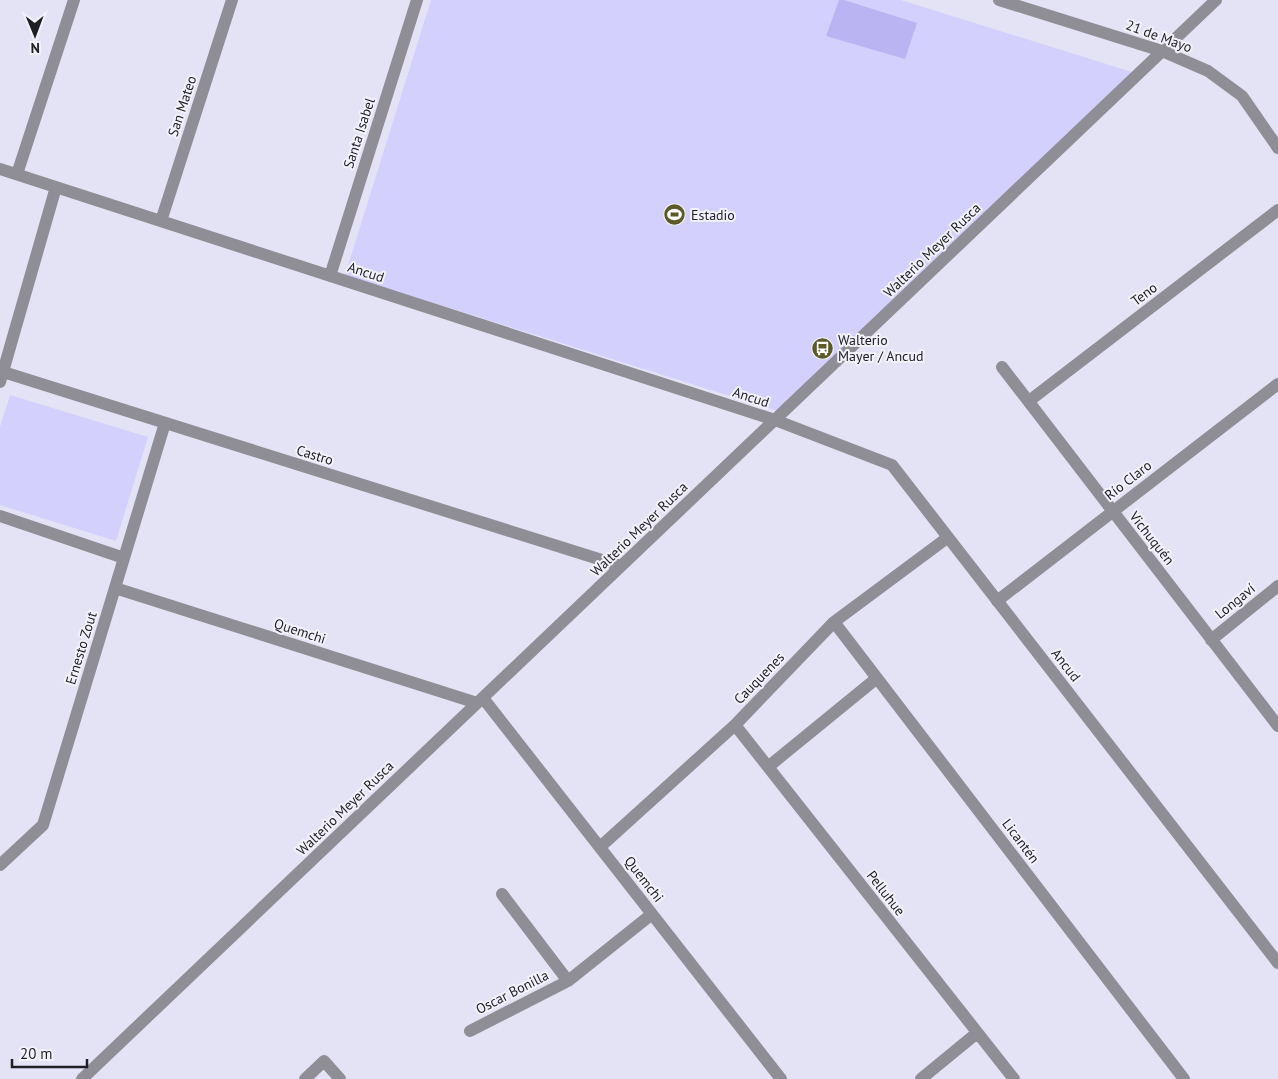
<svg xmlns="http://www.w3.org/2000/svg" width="1278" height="1079" font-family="'PT Sans',sans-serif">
	<rect width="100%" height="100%" fill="#e4e3f5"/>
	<!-- green -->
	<path fill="#d3d0fd" d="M431 0H901L1132 72 781 412 345 275Z
		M10 395 148 437 116 541 0 505V427Z"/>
	<!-- building -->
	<path fill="#bab4f3" d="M839 0H844L917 23 905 59 826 36Z"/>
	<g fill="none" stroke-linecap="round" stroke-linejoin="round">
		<!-- minor -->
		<path stroke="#8f8e96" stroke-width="12" d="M999 0 1162 51 1208 71 1242 96 1278 148
			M0 169 775 420 892 465 1278 963
			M17 174 74 0
			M161 221 232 0
			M330 276 417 0
			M1002 367 1278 726
			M0 371 621 566
			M0 382 56 187
			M1029 401 1278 210
			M0 516 124 558
			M115 588 477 703
			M997 601 1278 384
			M834 622 1184 1079
			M1211 640 1278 586
			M483 698 781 1079
			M735 725 1014 1079
			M768 767 877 678
			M600 847 735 725 834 622 947 538
			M0 865 43 825 165 423
			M502 894 568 981
			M470 1031 568 981 652 914
			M82 1079 1216 0
			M305 1079 324 1061 340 1079
			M921 1079 977 1033"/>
	</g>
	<!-- icons -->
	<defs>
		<symbol id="stadium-disc" viewBox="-11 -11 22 22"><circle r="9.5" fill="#5c5b28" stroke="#f2f1fc"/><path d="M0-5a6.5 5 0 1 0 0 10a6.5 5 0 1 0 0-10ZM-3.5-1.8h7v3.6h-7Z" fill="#fff"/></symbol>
		<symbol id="bus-disc" viewBox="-11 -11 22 22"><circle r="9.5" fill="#5c5b28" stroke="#f2f1fc"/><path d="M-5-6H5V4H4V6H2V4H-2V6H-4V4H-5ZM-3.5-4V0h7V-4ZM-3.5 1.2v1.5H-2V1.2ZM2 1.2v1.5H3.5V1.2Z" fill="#fff"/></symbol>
	</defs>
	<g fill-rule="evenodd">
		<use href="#stadium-disc" x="662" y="202" width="25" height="25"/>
		<use href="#bus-disc" x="810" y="336" width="25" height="25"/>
	</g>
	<g text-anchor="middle" stroke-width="4" stroke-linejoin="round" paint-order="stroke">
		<!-- street labels -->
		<g font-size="14" fill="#1e1e24" stroke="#f2f1fc">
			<text transform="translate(1159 36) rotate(20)" y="5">21 de Mayo</text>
			<text transform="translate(182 106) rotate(-72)" y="5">San Mateo</text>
			<text transform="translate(359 133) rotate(-72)" y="5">Santa Isabel</text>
			<text transform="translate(932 250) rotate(-44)" y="5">Walterio Meyer Rusca</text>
			<text transform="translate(366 272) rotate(18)" y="5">Ancud</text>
			<text transform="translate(1144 294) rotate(-37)" y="5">Teno</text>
			<text transform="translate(751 397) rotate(18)" y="5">Ancud</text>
			<text transform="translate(315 455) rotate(17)" y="5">Castro</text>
			<text transform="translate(1128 480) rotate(-38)" y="5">Río Claro</text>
			<text transform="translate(639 529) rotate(-44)" y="5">Walterio Meyer Rusca</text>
			<text transform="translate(1152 538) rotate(52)" y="5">Vichuquén</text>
			<text transform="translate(1235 601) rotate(-39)" y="5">Longaví</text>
			<text transform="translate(300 631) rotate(18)" y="5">Quemchi</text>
			<text transform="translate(81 648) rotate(-73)" y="5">Ernesto Zout</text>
			<text transform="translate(1066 665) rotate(52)" y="5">Ancud</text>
			<text transform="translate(759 678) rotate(-46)" y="5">Cauquenes</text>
			<text transform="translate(345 808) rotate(-44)" y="5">Walterio Meyer Rusca</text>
			<text transform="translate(1021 841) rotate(53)" y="5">Licantén</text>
			<text transform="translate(644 879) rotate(52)" y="5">Quemchi</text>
			<text transform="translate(886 893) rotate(52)" y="5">Pelluhue</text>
			<text transform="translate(512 992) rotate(-27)" y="5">Oscar Bonilla</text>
		</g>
		<!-- poi labels -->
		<g font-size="14" fill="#1e1e24" stroke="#f2f1fc" text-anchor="start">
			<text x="691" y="220">Estadio</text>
			<text x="838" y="345">Walterio<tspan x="838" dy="16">Mayer / Ancud</tspan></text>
		</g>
	</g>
	<!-- north arrow -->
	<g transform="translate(35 35) rotate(179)" stroke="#f2f1fc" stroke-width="4" paint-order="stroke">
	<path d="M0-4L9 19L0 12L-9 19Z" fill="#1e1e24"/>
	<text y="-8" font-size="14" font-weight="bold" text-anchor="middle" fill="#1e1e24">N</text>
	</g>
	<!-- scale -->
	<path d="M12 1059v8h75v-8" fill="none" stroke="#1e1e24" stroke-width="2.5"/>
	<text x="20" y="1059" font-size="15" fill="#1e1e24" stroke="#f2f1fc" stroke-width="4" paint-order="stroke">20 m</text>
</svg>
